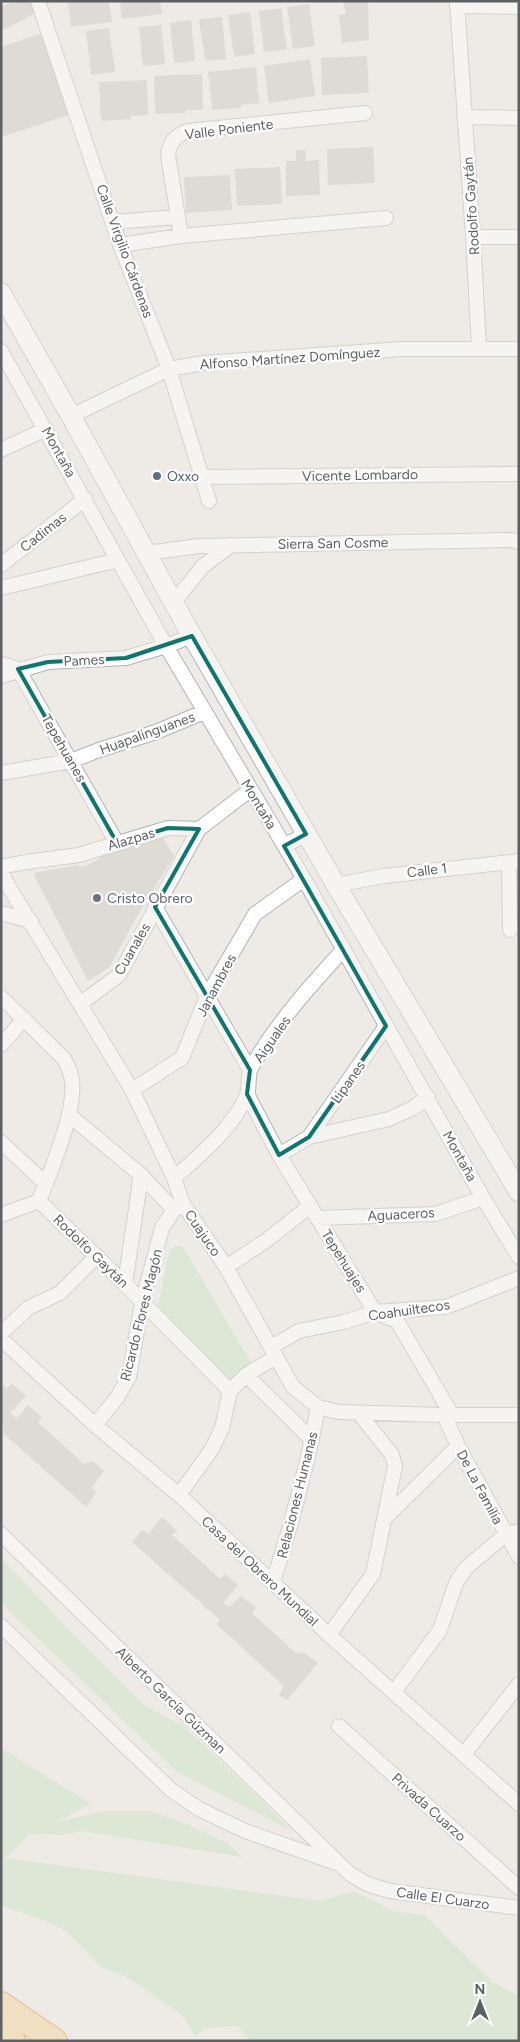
<svg xmlns="http://www.w3.org/2000/svg" width="520" height="2042" font-family="Figtree,sans-serif">
	<rect width="100%" height="100%" fill="#eeebe6"/>
	<!-- green -->
	<path fill="#c8e3c4" d="M177 1246 183 1247 253 1366 227 1380 157 1313 168 1256 171 1249Z
		M1 1558 70 1631 145 1706 184 1726 292 1831 176 1771 1 1603Z
		M1 1748 91 1804 56 1822 104 1811H151L189 1825 227 1843 242 1857 81 1831 62 1835 30 1834 6 1858 320 1901 354 1891 393 1911 424 1915 493 1982 519 1996V2041H250L238 2026 205 2028 196 2037 182 2015 127 1977 101 1967 67 1931 41 1919 1 1905Z"/>
	<!-- building -->
	<path fill="#cac6c2" d="M13 1H32L38 12 1 31V7Z
		M68 1H109L112 22 71 27Z
		M120 1H160L162 14 122 19Z
		M368 1 369 40 342 43 339 15 346 14 343 2Z
		M309 4 315 46 293 49 287 7Z
		M281 8 287 49 264 52 259 11Z
		M250 12 255 54 234 57 228 15Z
		M222 17 226 59 205 61 199 19Z
		M191 20 195 61 174 63 170 23Z
		M161 25 165 64 143 66 139 27Z
		M109 28 115 72 91 75 86 31Z
		M48 31 75 113 1 137V47Z
		M367 56 369 93 322 95 321 58Z
		M310 59 315 96 269 103 264 66Z
		M256 67 259 103 241 105V108L212 110 208 72Z
		M202 74 203 110H186V113L155 114 154 76Z
		M147 80 148 115 131 116V119L101 121 99 82Z
		M373 147 375 183 328 185 327 149Z
		M296 150H306V161L319 160 320 195 286 196V161H296Z
		M280 167 282 204 237 206 235 169Z
		M230 175 232 210 186 213 184 177Z
		M161 835 174 856 133 923 110 967 88 981 33 873 77 865 82 867 100 859 102 854Z
		M1 1383 7 1388 12 1384 26 1396 10 1413 17 1418 28 1405 42 1417 38 1422 84 1464 92 1461 104 1471 92 1487 96 1493 86 1507 3 1433 4 1429 1 1427Z
		M162 1517 177 1531 172 1535 220 1579 225 1574 238 1585 223 1603 229 1607 241 1596 256 1607 252 1613 297 1654 303 1652 318 1663 287 1700 279 1695 284 1686 216 1624 220 1620 132 1542 142 1530 149 1534Z"/>
	<g fill="none" stroke-linecap="round" stroke-linejoin="round">
		<defs>
			<path id="street" d="M38 1 120 245 169 369 209 501
				M457 1 473 237 479 348
				M457 6 519 7
				M464 117 519 118
				M113 222 177 217
				M181 236 168 155C170 141 175 136 188 131L365 113
				M473 237H519
				M120 245 181 236 386 218
				M1 351 166 646 304 879 483 1198 519 1257
				M71 416 169 369 203 363 402 349H519
				M1 450 46 429
				M202 477 519 474
				M147 553 199 546 512 540 519 542
				M1 565 85 499
				M1 588 118 560
				M175 601 203 566 231 545
				M1 664 18 669 117 843
				M1 676 48 662 126 658 166 646 192 636
				M1 773 71 761 99 750 156 732 204 712
				M284 846 306 834
				M509 862 510 930
				M1 867 26 862 79 855 168 828 199 829 250 790
				M1 874 132 1090 174 1178 183 1204 226 1267 293 1387 318 1407 339 1412 444 1415H519
				M336 885 384 876 519 861
				M155 907 250 1070
				M1 913 31 921
				M1 997 64 1059C68 1066 71 1073 72 1081 76 1112 51 1170 39 1201L1 1215
				M80 1004 119 975 199 829
				M1 1045 24 1019
				M132 1090 182 1058 207 996 255 914 304 879
				M247 1094 279 1155 375 1312 397 1321 452 1415
				M69 1115 141 1175 174 1210
				M309 1137 386 1026
				M1 1142 46 1184
				M279 1155 309 1137 389 1119 413 1108 428 1097
				M174 1178C199 1156 234 1127 247 1095 250 1087 247 1076 251 1068 275 1025 310 986 343 950
				M39 1201 125 1284 230 1391
				M317 1218 436 1214 483 1198
				M226 1267 267 1240 310 1206
				M125 1284 141 1175
				M1 1333 28 1308 60 1293 97 1256
				M1 1339 95 1425 179 1495 329 1635 519 1804
				M271 1347 299 1331 344 1322 375 1312 446 1307 519 1278
				M246 1375 312 1440
				M444 1415 458 1446 519 1557
				M95 1425 116 1399 129 1377 142 1303 162 1228 174 1210 183 1204
				M179 1495 212 1449 222 1428 230 1391 246 1375 276 1357
				M384 1519 458 1446
				M1 1534 350 1874 367 1884 390 1891 519 1908
				M273 1582C292 1523 307 1468 318 1407
				M1 1626 171 1790 199 1809 245 1831 336 1863
				M329 1635 373 1574 395 1466 392 1455 359 1413
				M394 1692 440 1630 456 1583 466 1568 505 1535 519 1531
				M339 1726 519 1888
				M464 1754 519 1684"/>
			<path id="secondary" d="M1 293 71 416 192 636 336 885 519 1192"/>
			<path id="highway" d="M1 2004 55 2041
				M1 2032 13 2041"/>
		</defs>
		<!-- street casing -->
		<use href="#street" stroke="#b1b3b6" stroke-width="16"/>
		<!-- secondary casing -->
		<use href="#secondary" stroke="#b2b5b9" stroke-width="21"/>
		<!-- highway casing -->
		<use href="#highway" stroke="#de8515" stroke-width="26"/>
		<!-- street -->
		<use href="#street" stroke="#fff" stroke-width="14"/>
		<!-- secondary -->
		<use href="#secondary" stroke="#fff" stroke-width="19"/>
		<!-- highway -->
		<use href="#highway" stroke="#f3d097" stroke-width="24"/>
	</g>
	<!-- marked area -->
	<path d="M0 0H520V2042H0ZM192 636 306 834 284 846 386 1026 309 1137 279 1155 247 1094 250 1070 155 907 199 829 168 828 117 843 18 669 48 662 126 658Z" fill="#eeebe6" fill-opacity=".55" fill-rule="evenodd"/>
	<path fill="none" stroke="#0f766e" stroke-width="4" stroke-linejoin="round" d="M192 636 306 834 284 846 386 1026 309 1137 279 1155 247 1094 250 1070 155 907 199 829 168 828 117 843 18 669 48 662 126 658Z"/>
	<!-- markers -->
	<circle fill="#5c6f8a" stroke="#fff" stroke-width="2" cx="157" cy="476" r="5"/>
	<circle fill="#6b7280" stroke="#fff" stroke-width="2" cx="97" cy="898" r="5"/>
	<g text-anchor="middle" stroke-width="4.5" stroke-linejoin="round" paint-order="stroke">
		<!-- street labels -->
		<g font-size="14" fill="#5d6164" stroke="#fff">
			<text transform="translate(229 129) rotate(-7)" y="5">Valle Poniente</text>
			<text transform="translate(471 206) rotate(-94)" y="5">Rodolfo Gaytán</text>
			<text transform="translate(125 251) rotate(70)" y="5">Calle Virgilio Cárdenas</text>
			<text transform="translate(290 358) rotate(-4)" y="5">Alfonso Martínez Domínguez</text>
			<text transform="translate(59 452) rotate(61)" y="5">Montaña</text>
			<text transform="translate(360 475) rotate(-1)" y="5">Vicente Lombardo</text>
			<text transform="translate(43 532) rotate(-38)" y="5">Cadimas</text>
			<text transform="translate(333 543) rotate(-1)" y="5">Sierra San Cosme</text>
			<text transform="translate(84 660) rotate(-3)" y="5">Pames</text>
			<text transform="translate(147 733) rotate(-20)" y="5">Huapalinguanes</text>
			<text transform="translate(64 748) rotate(60)" y="5">Tepehuanes</text>
			<text transform="translate(259 804) rotate(59)" y="5">Montaña</text>
			<text transform="translate(131 839) rotate(-17)" y="5">Alazpas</text>
			<text transform="translate(427 870) rotate(-7)" y="5">Calle 1</text>
			<text transform="translate(132 949) rotate(-60)" y="5">Cuanales</text>
			<text transform="translate(216 985) rotate(-62)" y="5">Janambres</text>
			<text transform="translate(272 1039) rotate(-55)" y="5">Aiguales</text>
			<text transform="translate(348 1082) rotate(-55)" y="5">Lipanes</text>
			<text transform="translate(460 1156) rotate(61)" y="5">Montaña</text>
			<text transform="translate(401 1214) rotate(-3)" y="5">Aguaceros</text>
			<text transform="translate(203 1233) rotate(56)" y="5">Cuajuco</text>
			<text transform="translate(91 1251) rotate(44)" y="5">Rodolfo Gaytán</text>
			<text transform="translate(344 1261) rotate(58)" y="5">Tepehuajes</text>
			<text transform="translate(409 1310) rotate(-8)" y="5">Coahuiltecos</text>
			<text transform="translate(141 1315) rotate(-76)" y="5">Ricardo Flores Magón</text>
			<text transform="translate(480 1487) rotate(62)" y="5">De La Familia</text>
			<text transform="translate(297 1495) rotate(-76)" y="5">Relaciones Humanas</text>
			<text transform="translate(260 1571) rotate(43)" y="5">Casa del Obrero Mundial</text>
			<text transform="translate(171 1700) rotate(44)" y="5">Alberto García Gúzman</text>
			<text transform="translate(429 1807) rotate(42)" y="5">Privada Cuarzo</text>
			<text transform="translate(443 1898) rotate(8)" y="5">Calle El Cuarzo</text>
		</g>
		<!-- service labels -->
		<g font-size="14" fill="#4e5e75" stroke="#fff" text-anchor="start">
			<text x="167" y="481">Oxxo</text>
		</g>
		<!-- worship labels -->
		<g font-size="14" fill="#5b616d" stroke="#fff" text-anchor="start">
			<text x="107" y="903">Cristo Obrero</text>
		</g>
	</g>
	<!-- border -->
	<rect width="520" height="2042" fill="none" stroke="#5d6164" stroke-width="5"/>
	<!-- north arrow -->
	<g transform="translate(480 2002)" stroke="#ffffff" stroke-width="4" paint-order="stroke">
	<path d="M0-4L9 19L0 12L-9 19Z" fill="#5d6164"/>
	<text y="-8" font-size="14" font-weight="bold" text-anchor="middle" fill="#5d6164">N</text>
	</g>
</svg>
